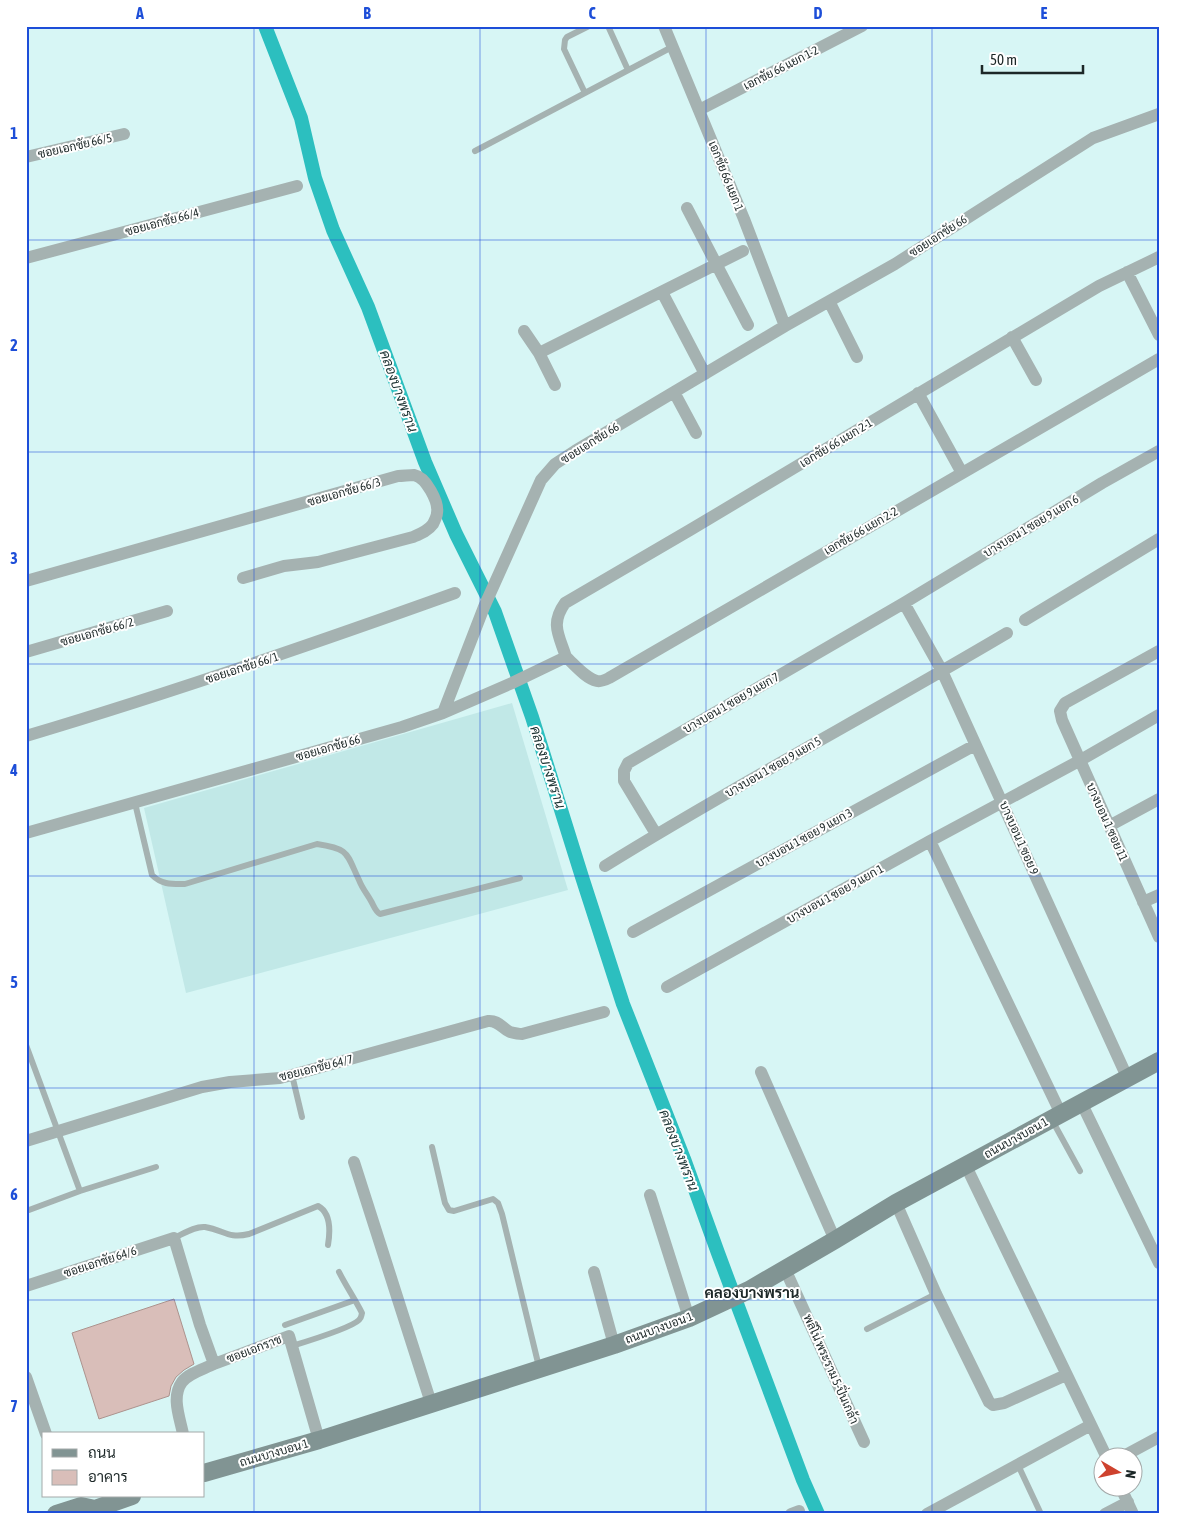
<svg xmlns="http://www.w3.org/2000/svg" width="1185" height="1540" font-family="'Asap Condensed',Sarabun,sans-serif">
	<rect width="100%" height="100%" fill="#d7f6f5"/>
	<!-- built -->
	<path fill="#c1e8e7" d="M512 703 568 890 186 993 144 808Z"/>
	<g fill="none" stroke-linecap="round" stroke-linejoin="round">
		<!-- canal -->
		<path stroke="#2cbfbf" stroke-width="14" d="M265 26 301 118 315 178 333 230 368 307 425 462 456 534 495 612 532 717 582 877 623 1004 684 1159 718 1253 803 1480 818 1514"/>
	</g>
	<!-- building -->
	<path fill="#d9beb9" stroke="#ac938e" d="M174 1299 194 1364 184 1370 176 1377 171 1386 169 1396 99 1419 72 1333Z"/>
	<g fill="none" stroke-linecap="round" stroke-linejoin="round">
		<!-- lane -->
		<path stroke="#a5b2b1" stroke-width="6" d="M608 26 628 70
			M585 93 564 49 565 40 567 37 589 26
			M475 151 672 47
			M135 803 152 875C162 885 172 884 185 884L317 844C350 849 346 853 359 880 362 888 367 894 371 901 374 906 375 911 380 914L520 878
			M26 1045 80 1191 156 1167
			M292 1075 302 1117
			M1052 1120 1080 1171
			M432 1147 445 1203 449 1210 454 1211 493 1199 498 1203 502 1214 539 1367
			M29 1210 80 1191
			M174 1238C183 1234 195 1226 205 1227 224 1230 228 1239 249 1234L318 1206C331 1213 330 1233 328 1245
			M285 1325 355 1300
			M867 1329 936 1294
			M292 1346C305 1342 351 1328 359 1320 362 1317 361 1316 362 1313 355 1299 346 1286 339 1272
			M1018 1465 1041 1514"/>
		<!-- street -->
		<path stroke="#a5b2b1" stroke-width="12" d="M664 26 744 219 785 326
			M699 110 862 26
			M26 157 124 134
			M687 208 748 325
			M26 258 297 186
			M1127 272 1159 335
			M662 292 705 374
			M829 301 857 357
			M524 331 539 353 555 385
			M1012 337 1036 380
			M539 353 743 251
			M674 392 696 433
			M918 393 962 473
			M26 581 398 476C403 476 409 475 414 475 426 477 439 502 437 513 437 516 434 522 433 524 428 531 420 534 413 537L318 562 284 566 243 578
			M904 603 942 671 1127 1077
			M1025 620 1159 539
			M1159 651 1065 703 1060 711 1062 720 1159 937
			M26 652 167 611
			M566 657C559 635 550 624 565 603L690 530 1099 286 1159 257
			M566 657C574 664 585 678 597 681 601 682 605 680 609 678L1159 359
			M443 713 512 683 566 657
			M26 736C171 693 313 644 455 593
			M1109 826 1159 799
			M26 833 402 727 443 713 484 607 541 480 555 464 575 451 785 326 895 264 1093 138 1159 114
			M656 834 624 781V771L628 763 904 603 1102 483 1159 451
			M930 841 1061 1114
			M605 866C737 784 874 712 1007 633
			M1143 902 1159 895
			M633 932 975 745
			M667 987 930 841 1079 761 1159 715
			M761 1072 835 1240
			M1081 1102 1159 1263
			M26 1141 202 1087 230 1082 280 1078 292 1075 488 1021C498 1020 502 1028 510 1032 514 1033 518 1034 522 1034L604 1012
			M354 1162 431 1403
			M966 1166 1107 1458
			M650 1195 689 1318
			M896 1203 936 1294 989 1402 993 1405 1004 1403 1066 1375
			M785 1269 864 1442
			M594 1272 614 1345
			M26 1286 174 1238 200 1325 214 1364 289 1336 319 1440
			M26 1377 46 1434
			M183 1434C180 1418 171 1397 182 1382 189 1373 204 1369 214 1364
			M1120 1458 1159 1437
			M1121 1488 1133 1514
			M791 1514 799 1511
			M927 1514 1091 1425
			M1105 1514 1128 1502"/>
		<!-- secondary -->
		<path stroke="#819493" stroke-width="18" d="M204 1473 319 1440 614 1345 689 1318 749 1290 835 1240 896 1203 1159 1061
			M56 1514 81 1506 95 1509
			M86 1514 95 1509 132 1496"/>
	</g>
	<!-- grid -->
	<path fill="none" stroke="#1d4ed8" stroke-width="1" stroke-opacity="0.55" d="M254 26V1514M480 26V1514M706 26V1514M932 26V1514M26 240H1159M26 452H1159M26 664H1159M26 876H1159M26 1088H1159M26 1300H1159"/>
	<g text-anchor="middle" stroke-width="4" stroke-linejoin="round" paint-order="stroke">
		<!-- street labels -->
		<g font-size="12" fill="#1c2727" stroke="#fff">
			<text transform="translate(781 68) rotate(-27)" y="4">เอกชัย 66 แยก 1-2</text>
			<text transform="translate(75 146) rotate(-13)" y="4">ซอยเอกชัย 66/5</text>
			<text transform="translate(726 176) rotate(68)" y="4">เอกชัย 66 แยก 1</text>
			<text transform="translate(162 222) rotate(-15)" y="4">ซอยเอกชัย 66/4</text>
			<text transform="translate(938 236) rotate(-33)" y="4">ซอยเอกชัย 66</text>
			<text transform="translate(590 443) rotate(-32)" y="4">ซอยเอกชัย 66</text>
			<text transform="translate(836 443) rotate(-31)" y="4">เอกชัย 66 แยก 2-1</text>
			<text transform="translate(344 492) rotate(-16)" y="4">ซอยเอกชัย 66/3</text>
			<text transform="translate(1031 526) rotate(-31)" y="4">บางบอน 1 ซอย 9 แยก 6</text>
			<text transform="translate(861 531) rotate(-30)" y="4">เอกชัย 66 แยก 2-2</text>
			<text transform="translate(97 632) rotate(-16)" y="4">ซอยเอกชัย 66/2</text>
			<text transform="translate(242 668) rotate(-18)" y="4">ซอยเอกชัย 66/1</text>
			<text transform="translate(731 703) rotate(-30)" y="4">บางบอน 1 ซอย 9 แยก 7</text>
			<text transform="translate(328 748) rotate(-16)" y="4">ซอยเอกชัย 66</text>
			<text transform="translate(773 767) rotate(-30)" y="4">บางบอน 1 ซอย 9 แยก 5</text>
			<text transform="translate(1107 822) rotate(66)" y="4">บางบอน 1 ซอย 11</text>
			<text transform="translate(804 838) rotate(-29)" y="4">บางบอน 1 ซอย 9 แยก 3</text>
			<text transform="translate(1019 838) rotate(66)" y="4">บางบอน 1 ซอย 9</text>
			<text transform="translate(835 894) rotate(-29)" y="4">บางบอน 1 ซอย 9 แยก 1</text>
			<text transform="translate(316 1068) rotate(-14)" y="4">ซอยเอกชัย 64/7</text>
			<text transform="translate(1016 1138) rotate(-29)" y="4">ถนนบางบอน 1</text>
			<text transform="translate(100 1262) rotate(-18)" y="4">ซอยเอกชัย 64/6</text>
			<text transform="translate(659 1328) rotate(-20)" y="4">ถนนบางบอน 1</text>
			<text transform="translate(254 1349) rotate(-21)" y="4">ซอยเอกราช</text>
			<text transform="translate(831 1369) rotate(66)" y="4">พลีโน่ พระราม 5-ปิ่นเกล้า</text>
			<text transform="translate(274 1453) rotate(-16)" y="4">ถนนบางบอน 1</text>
		</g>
		<!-- water labels -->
		<g font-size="14" font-style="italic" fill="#1a3131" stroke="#fff">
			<text transform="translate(399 391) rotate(70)" y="5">คลองบางพราน</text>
			<text transform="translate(548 767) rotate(72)" y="5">คลองบางพราน</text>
			<text transform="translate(679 1150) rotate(69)" y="5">คลองบางพราน</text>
		</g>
		<!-- quarter labels -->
		<g font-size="15" font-weight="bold" fill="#1c2727" stroke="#fff">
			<text x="752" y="1298">คลองบางพราน</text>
		</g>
	</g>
	<!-- border -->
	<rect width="1185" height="1540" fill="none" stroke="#ffffff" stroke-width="55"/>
	<!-- legend -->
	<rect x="42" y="1432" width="162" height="65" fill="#ffffff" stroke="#a4a9a9"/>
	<rect x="52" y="1449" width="25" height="8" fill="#819493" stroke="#a4a9a9"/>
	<text x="88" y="1458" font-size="15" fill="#1c2727">ถนน</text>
	<rect x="52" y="1470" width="25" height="15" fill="#d9beb9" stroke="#a4a9a9"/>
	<text x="88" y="1482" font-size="15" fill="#1c2727">อาคาร</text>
	<!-- north arrow -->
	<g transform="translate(1118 1472) rotate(99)"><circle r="24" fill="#ffffff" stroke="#a4a9a9"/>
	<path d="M0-4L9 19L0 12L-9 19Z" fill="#ce422e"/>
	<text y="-8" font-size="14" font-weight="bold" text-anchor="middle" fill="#1c2727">N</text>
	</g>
	<!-- scale -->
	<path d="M982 65v8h101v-8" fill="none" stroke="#1c2727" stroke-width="2.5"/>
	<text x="990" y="65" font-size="15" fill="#1c2727" stroke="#ffffff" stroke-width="4" paint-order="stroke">50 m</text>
	<rect x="28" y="28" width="1130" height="1484" fill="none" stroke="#1d4ed8" stroke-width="2"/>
	<g font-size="16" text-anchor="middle" font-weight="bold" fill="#1d4ed8">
		<text x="140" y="19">A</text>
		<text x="367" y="19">B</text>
		<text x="592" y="19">C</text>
		<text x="818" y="19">D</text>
		<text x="1044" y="19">E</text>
		<text x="14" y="139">1</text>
		<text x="14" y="351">2</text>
		<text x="14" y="564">3</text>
		<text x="14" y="776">4</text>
		<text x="14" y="988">5</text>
		<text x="14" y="1200">6</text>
		<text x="14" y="1412">7</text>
	</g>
</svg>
